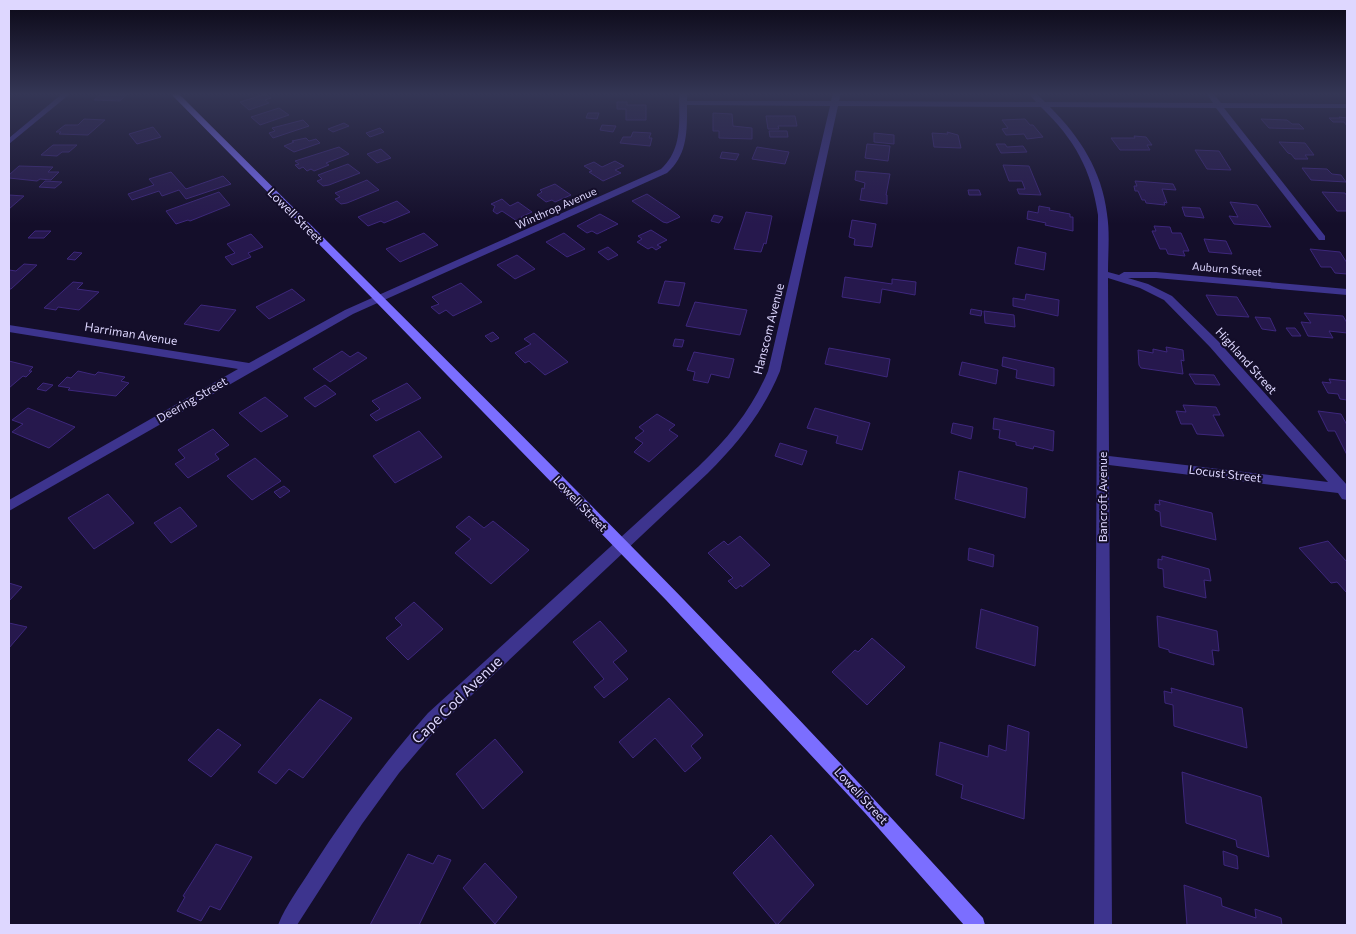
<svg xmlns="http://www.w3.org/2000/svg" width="1356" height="934" font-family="Commissioner,sans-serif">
	<rect width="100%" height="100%" fill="#140e2a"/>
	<!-- building -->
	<path fill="#26184d" stroke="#3d277c" d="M102 93H124L127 94 120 101 94 100Z
		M266 94 271 98 265 100 269 103 249 110 240 102Z
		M617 102H627V105H646V120H626V109H617Z
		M279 108 289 115 260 125 251 117Z
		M588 113H599L597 119 586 118Z
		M713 113 732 114 733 126 752 128V139L719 138V131H713Z
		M766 116H795L797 126H778L779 129H768Z
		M1339 117 1347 118V126L1344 122H1333L1329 118H1340Z
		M84 119 105 120 88 135 59 134 61 132H56L65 125H78Z
		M1025 119 1030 125H1033L1043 137 1027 139 1024 134 1006 135 1002 129 1008 128 1002 120Z
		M1261 119 1287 120 1292 124H1299L1304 129 1269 128Z
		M303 120 309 126 273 138 269 133 275 131 272 128Z
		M344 123 349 126 333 132 328 129Z
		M602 125 616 126 613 132 600 130Z
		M153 127 161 137 137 144 129 134Z
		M380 128 384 132 370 137 366 133Z
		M769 131H787L788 137H770Z
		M633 132 651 133 649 138H652L650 146 620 143 623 137H631Z
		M947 132 958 135 961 148 934 147 932 133 948 134Z
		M874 133 894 135V144L874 142Z
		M1134 136 1146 137 1152 145H1147L1150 150H1120L1111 138H1135Z
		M306 138 309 141 316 139 320 143 294 152 284 146 294 142 292 141Z
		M1279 142 1305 143 1314 155H1305L1308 159H1295L1291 154 1288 153Z
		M867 144 890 146 888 161 865 158Z
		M996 144H1005L1007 147 1023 146 1027 152 1001 153Z
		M53 145H77L69 152H62L57 156 41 155Z
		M339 147 349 154 326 163 329 165 314 171 311 169 307 171 303 167 299 169 295 165 299 164 295 161Z
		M757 147 789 152 785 164 752 159Z
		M381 149 391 158 377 163 367 154Z
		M1195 150 1219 151 1231 170 1207 169Z
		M722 152 739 154 736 160 720 158Z
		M615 161 624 166 615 170 621 173 603 181 589 172 592 171 584 166 594 162 602 167Z
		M348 164 360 173 329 185 323 186 317 181 322 179 318 175Z
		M1003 165 1029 166 1041 195 1019 194 1017 189H1025L1022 181H1009Z
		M19 166 53 167 48 172H59L51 180 40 179 37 181 9 178V175Z
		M1302 168 1327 169 1332 174 1341 175 1346 182 1311 180Z
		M856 171 890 174 886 195H887V204L860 200 862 188 864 189 865 183 855 180Z
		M171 172 186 189 223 176 231 184 186 199 179 190 162 196 159 191 132 200 128 194 154 185 149 179Z
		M367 180 379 190 347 203 341 204 335 199 340 197 335 193Z
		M45 181 62 182 55 188 39 187Z
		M1135 181 1173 184 1176 190 1162 189 1167 203 1164 202 1165 205 1146 203 1145 200H1142L1138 191H1135L1134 186H1137Z
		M555 184 571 195 555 202 552 200 546 202 537 195 542 192 540 190Z
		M968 190H979L981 195H969Z
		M219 192 230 205 190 221 188 220 176 224 166 211Z
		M1322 192 1345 193 1347 196V211H1337Z
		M647 194 678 215 680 217 667 223 663 222 632 201Z
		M9 195 24 196 9 209Z
		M502 199 510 206 518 202 532 212 521 217 523 219 517 221 502 211 497 214 493 211 495 206 491 204Z
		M397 201 410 212 384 223 381 221 368 226 358 217Z
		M1230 202 1257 205 1271 227 1234 224 1229 216 1238 217Z
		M1039 206 1050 208 1049 210 1070 214V217H1073V231L1045 225 1046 223 1027 219 1028 211 1038 213Z
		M1182 207 1200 208 1204 218 1185 216Z
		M746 212 772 216 766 244 764 243 761 252 734 249Z
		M600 214 618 224 597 234 592 231 587 233 577 226Z
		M714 215 723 217 719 223 711 221Z
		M852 220 876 224 872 247 854 245 855 239 849 237Z
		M1154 226 1170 227 1172 233H1181L1189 251H1183L1185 256 1168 254 1166 249H1160L1152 231H1156Z
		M651 230 667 240 657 245 661 247 656 250 652 247 648 249 637 242 642 239 638 236Z
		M35 231H51L44 238H28Z
		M424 233 438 245 400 262 386 249Z
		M564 233 585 249 567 257 546 242Z
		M251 234 263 247 248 253 251 257 232 265 225 257 235 253 227 244Z
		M1204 239 1226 241 1232 254 1209 252Z
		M608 247 618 255 608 260 598 252Z
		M1018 247 1046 253 1044 270 1015 264Z
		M1310 249 1340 252 1347 263V274L1335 273 1331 267H1321Z
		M74 252 82 253 75 260 67 259Z
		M517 255 535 269 515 279 497 265Z
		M24 264 37 265 11 289H9V270L16 271Z
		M845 277 892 284V279L916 282 915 295 882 289 880 303 842 297Z
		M665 281 685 283 679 306 658 303Z
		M73 282 83 283 77 289 99 292 79 310 58 307 56 310 44 308Z
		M461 283 482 302 453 316 446 310 439 314 431 307 439 304 432 297Z
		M292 289 305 300 269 319 256 307Z
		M1026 294 1059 300 1058 316 1013 306V298L1025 300Z
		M1206 295 1237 297 1249 317 1217 315Z
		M695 302 747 310 740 335 686 326Z
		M201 305 236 310 219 331 184 324Z
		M971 309 982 311 981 316 970 314Z
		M984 311 1014 315 1015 327 985 323Z
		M1304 313 1343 316 1347 323V333L1329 331 1333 338 1308 336 1301 322 1311 323Z
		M1255 317 1270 318 1276 331 1262 329Z
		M1286 328H1295L1301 336H1292Z
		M493 332 499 338 491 342 485 336Z
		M534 333 568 362 545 375 529 361 525 363 515 353 531 344 524 339Z
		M675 339 684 340 682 347 673 346Z
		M1166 347 1183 350 1184 361 1181 360 1183 374 1141 368 1139 365 1138 350 1153 353V349L1167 352Z
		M829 348 890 359 887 377 825 364Z
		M342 351 350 357 358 352 367 358 330 382 313 369Z
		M694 352 734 359 729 378 711 374 708 383 693 380 695 372 687 370Z
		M1003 357 1054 368V386L1016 378 1017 370 1002 366Z
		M9 361 33 367 29 371H32L26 377 23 376 9 388Z
		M962 362 998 370 996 384 959 375Z
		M78 371 95 375 98 372 125 377 121 381 129 383 116 396 68 390 70 388 58 386 67 377 71 378Z
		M1189 374 1214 375 1220 385 1195 384Z
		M1329 379 1347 381V400L1340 399 1338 394 1328 393 1322 382 1331 383Z
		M43 383 53 385 46 391 37 389Z
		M407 383 421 398 376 421 370 415 380 409 372 401Z
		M325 385 336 394 315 407 304 398Z
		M265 397 288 416 261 432 239 413Z
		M1183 405 1216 407 1220 415H1213L1224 436 1197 434 1192 424H1181L1176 411 1186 412Z
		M28 408 75 427 49 448 12 432 23 424 12 420Z
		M815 408 870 423 862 450 836 443 838 436 807 428Z
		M1318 411 1341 414 1347 425V455L1335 431H1328Z
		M657 414 675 425 669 430 678 436 649 462 634 452 643 443 635 438 644 431 639 427Z
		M994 418 1054 431 1053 451 1034 446 1033 449 1016 445V442L999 438 1000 430 993 429Z
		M953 423 973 427 971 439 951 433Z
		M213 429 229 445 215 454 219 459 188 478 175 464 185 458 178 450Z
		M419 431 442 457 395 483 373 456Z
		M780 443 807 451 802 465 775 456Z
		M255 458 281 481 252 500 227 476Z
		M959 471 1027 488 1025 518 955 499Z
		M284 486 290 491 280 498 274 492Z
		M108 494 134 523 94 549 68 518Z
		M1159 500 1212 513 1216 540 1161 526 1160 512 1155 510V504L1160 505Z
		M180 507 197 526 171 543 154 523Z
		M469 516 484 528 493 521 529 550 491 584 455 553 471 539 456 527Z
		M740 536 770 565 742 587 741 585 736 589 728 581 733 578 708 553 724 541 728 545Z
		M1328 541 1347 562V593L1337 582 1331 583 1299 548Z
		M969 548 994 555 993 567 968 560Z
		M1162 556 1209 569 1211 581 1204 580 1206 598 1164 587 1163 569 1158 568V559L1162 560Z
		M9 583 22 587 9 601Z
		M414 602 443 629 408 660 386 638 402 625 395 618Z
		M981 609 1038 627 1035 666 976 648Z
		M1157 616 1217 631 1219 651 1212 650 1214 665 1169 652V650L1159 647Z
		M600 621 627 651 613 662 628 679 604 698 594 687 604 679 573 642Z
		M9 623 27 627 9 648Z
		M872 638 905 667 867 705 832 672 855 650 858 652Z
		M1171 688 1242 708 1247 748 1174 726 1173 705 1165 703 1164 691 1172 693Z
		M669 698 703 735 691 746 701 758 685 772 655 738 633 758 619 742Z
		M320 699 352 718 303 778 289 769 276 784 258 772Z
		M1008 725 1029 732 1024 819 961 798 963 785 936 775 940 742 988 757 989 745 1006 751Z
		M218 729 241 745 211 777 188 760Z
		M495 739 523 772 483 809 456 774Z
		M1182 772 1261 797 1269 857 1237 847 1236 840 1186 823Z
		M771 835 814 885 777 925 733 873Z
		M216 844 252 857 220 910 210 906 201 921 177 911 185 897 183 896Z
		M1223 851 1237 856 1238 869 1224 865Z
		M408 854 433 864 438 855 451 860 419 925H370Z
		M485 863 517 897 495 924 463 888Z
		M1184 885 1221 898 1222 906 1256 918 1255 909 1281 918 1282 925H1187Z"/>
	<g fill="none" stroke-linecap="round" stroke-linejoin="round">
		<!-- street -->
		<path fill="#3d348e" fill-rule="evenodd" d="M63 93H71L9 144V138Z
			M679 93H687V101H831L833 93H841L839 101 1036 102 1028 93H1036L1045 102 1213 103 1206 93H1213L1221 103 1347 104V108H1224L1325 236V240H1319L1216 108 1050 107C1080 137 1102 171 1107 214 1110 233 1108 253 1108 272L1119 275 1124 272H1156L1347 289V295L1156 278H1128L1148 284 1172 296 1218 341 1347 485V500L1342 499 1338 493 1109 465 1112 925H1094L1098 215C1091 169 1075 140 1041 107L838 106 780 371C763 412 739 442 708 473L440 725 399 773 362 824 297 925H278C286 905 300 887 311 869 346 814 385 762 428 713L699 466C729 437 752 409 768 371L830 106 687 105C687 131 688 154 667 173L353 314 9 511V500L238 369 9 332V325L249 363 345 310 661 169C683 149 679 121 679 93ZM1108 278 1140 288 1164 300 1210 347 1328 482 1109 456Z"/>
		<!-- secondary -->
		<path fill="#7b6eff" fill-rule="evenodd" d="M170 93H178C450 364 726 633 983 918L985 925H964L865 813 666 600 375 301Z"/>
	</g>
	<!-- sky -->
	<linearGradient id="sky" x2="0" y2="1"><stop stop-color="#0b0817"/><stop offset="0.42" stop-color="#343655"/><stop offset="1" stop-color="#343655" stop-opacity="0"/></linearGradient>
	<rect width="1356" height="224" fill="url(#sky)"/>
	<g text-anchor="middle" stroke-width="4" stroke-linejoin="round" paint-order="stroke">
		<!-- far-street labels -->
		<g font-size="11" fill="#ded7ff" stroke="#140e2a">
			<text transform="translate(556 208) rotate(-24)" y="4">Winthrop Avenue</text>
			<text transform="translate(1227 269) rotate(5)" y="4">Auburn Street</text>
		</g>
		<!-- street labels -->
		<g font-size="12" fill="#ded7ff" stroke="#140e2a">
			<text transform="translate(295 216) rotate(45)" y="4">Lowell Street</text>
			<text transform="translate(769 329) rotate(-76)" y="4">Hanscom Avenue</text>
			<text transform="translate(131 334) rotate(9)" y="4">Harriman Avenue</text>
			<text transform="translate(1246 361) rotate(48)" y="4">Highland Street</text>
			<text transform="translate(192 400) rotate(-30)" y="4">Deering Street</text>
			<text transform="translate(1225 474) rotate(7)" y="4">Locust Street</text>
			<text transform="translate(1103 497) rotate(-90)" y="4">Bancroft Avenue</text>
			<text transform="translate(580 504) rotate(46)" y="4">Lowell Street</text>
			<text transform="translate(861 796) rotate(47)" y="4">Lowell Street</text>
		</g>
		<!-- near-street labels -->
		<g font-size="15" fill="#ded7ff" stroke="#140e2a">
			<text transform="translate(457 700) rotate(-44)" y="5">Cape Cod Avenue</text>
		</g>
	</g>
	<!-- border -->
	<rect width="1356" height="934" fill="none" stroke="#ded7ff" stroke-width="20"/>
</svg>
